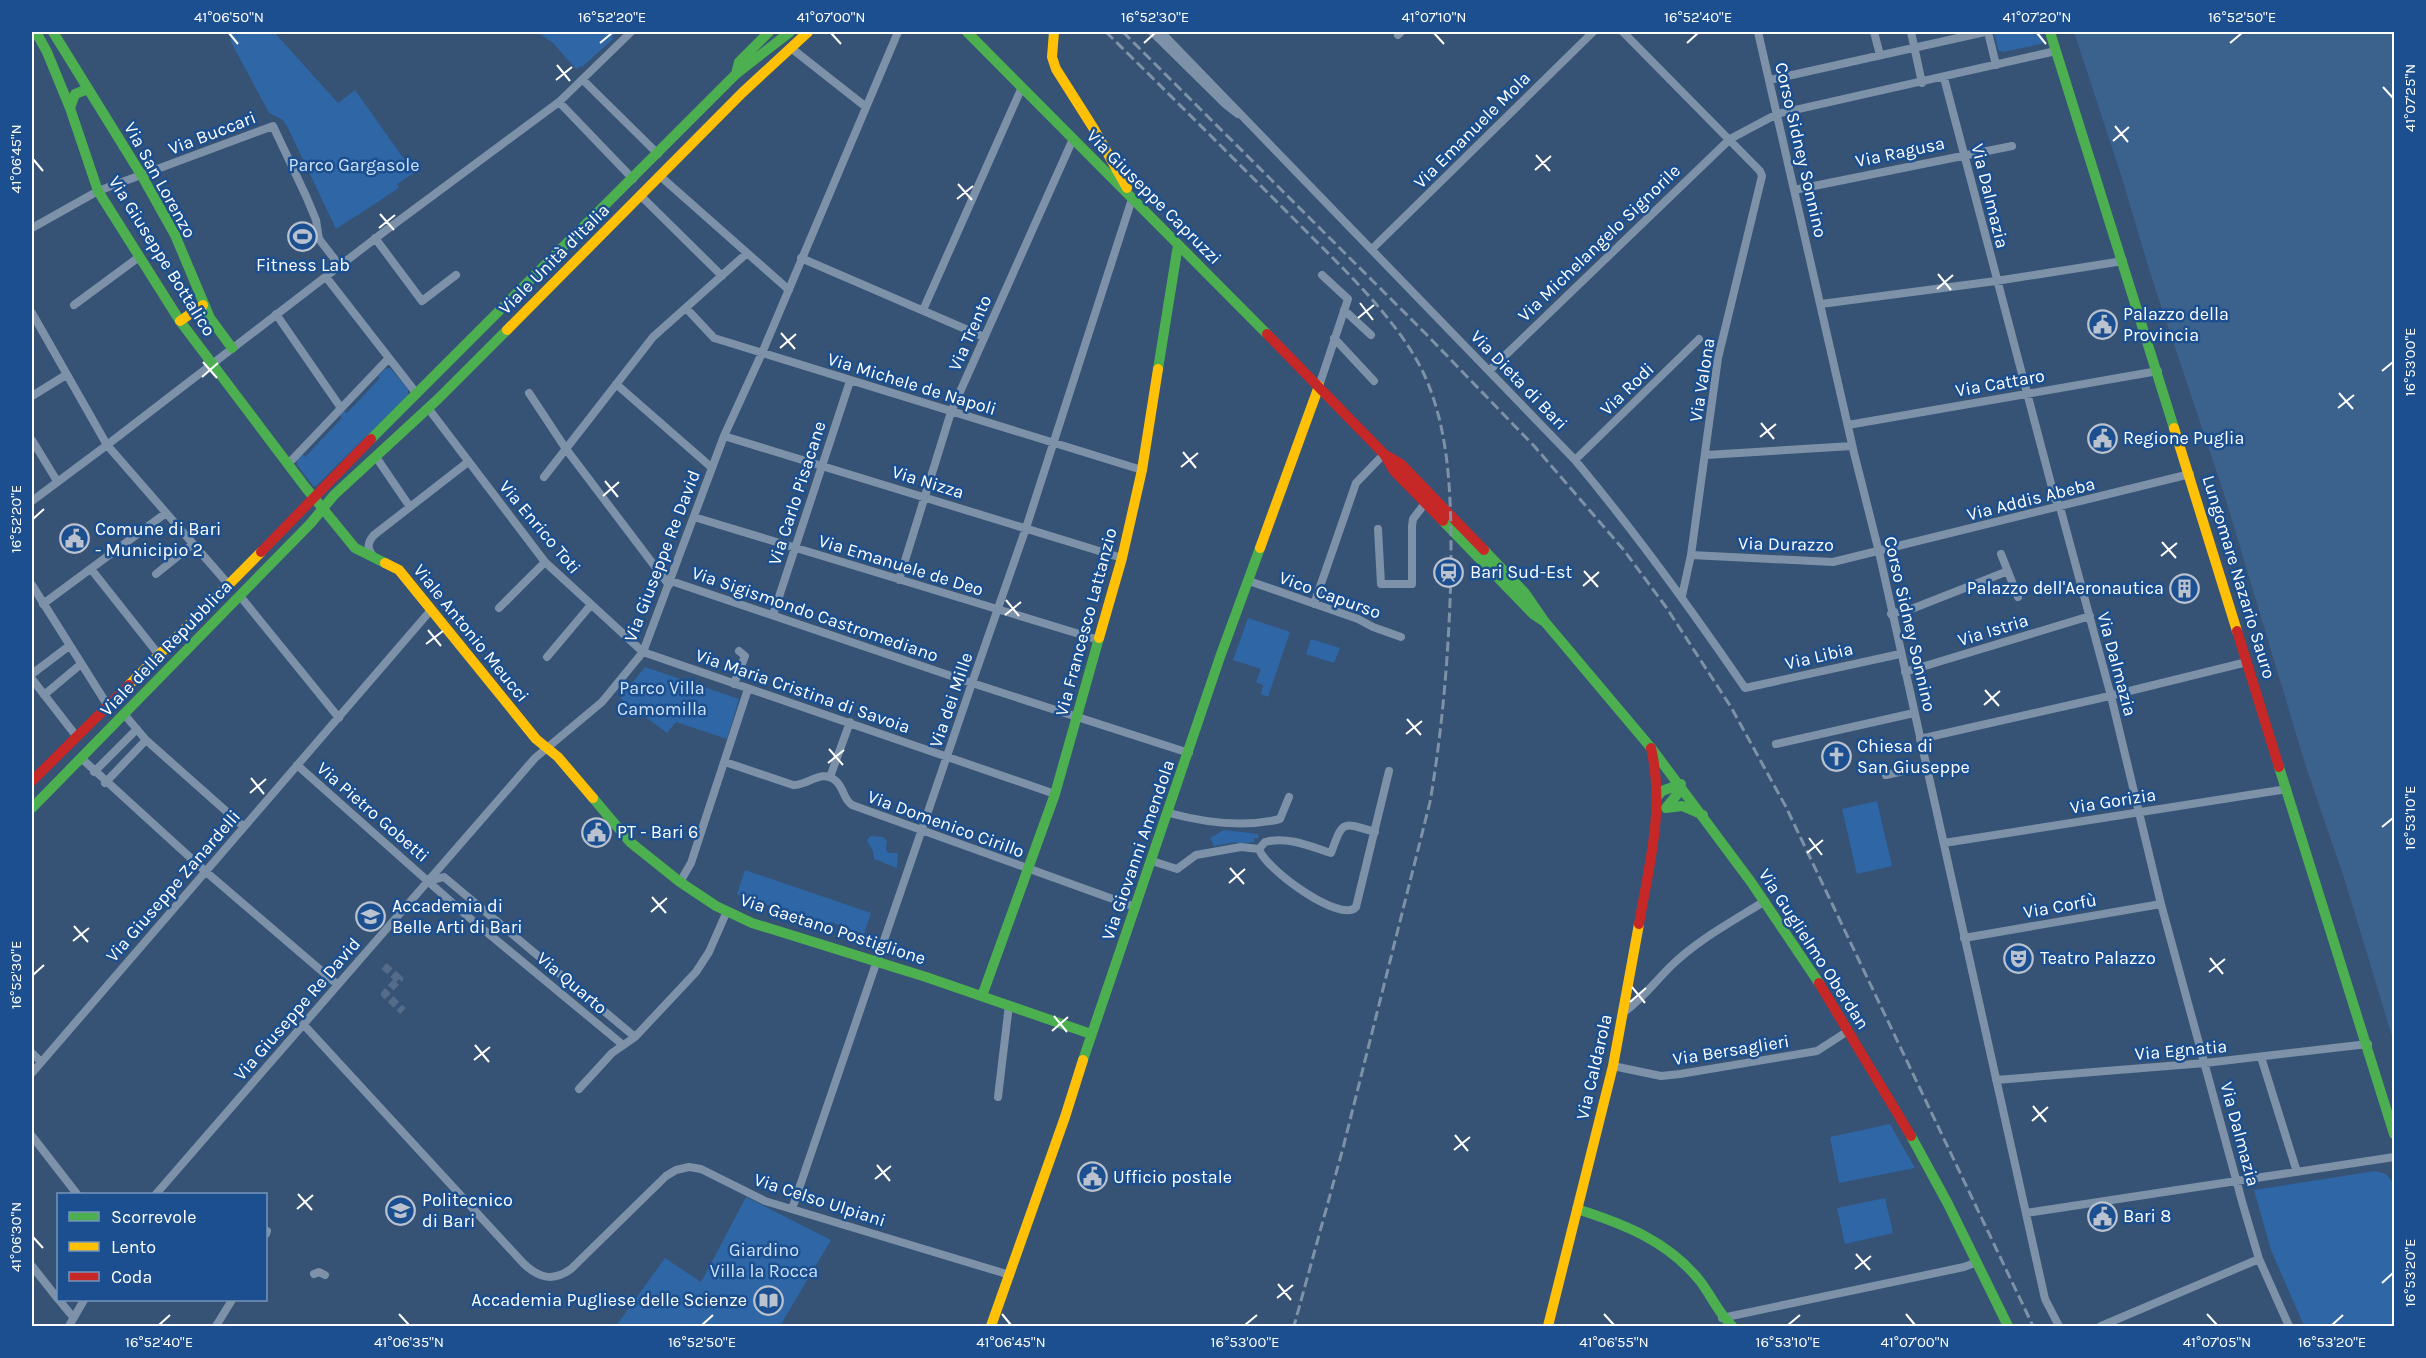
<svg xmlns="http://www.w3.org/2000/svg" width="2426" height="1358" font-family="Karla,sans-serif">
	<rect width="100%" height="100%" fill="#365274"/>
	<!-- green -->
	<path fill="#2f66a5" d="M229 32H274L338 103 355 90 414 173 397 184 399 188 336 229 288 128 283 120 269 113 231 42Z
		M537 32H617L612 37 613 39 582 67 581 66 576 69 553 43Z
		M1994 32H2041L2044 41 2041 44 2003 52 1998 50Z
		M390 368 408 389V395L316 486H313L297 465V460L302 454 305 457 342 418 340 415 344 411 347 413 380 378 378 376 385 369Z
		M1248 618 1290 632 1268 697 1261 694 1263 685 1256 682 1261 669 1233 660Z
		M1311 639 1340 648 1334 663 1306 654Z
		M645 667 739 699 727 739 676 722 667 733 620 698Z
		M1877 801 1892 866 1857 874 1842 809Z
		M1224 830 1258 834V838H1254V842L1239 844 1236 842 1214 846 1210 838Z
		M870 836 883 837 887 841 886 849 888 853H898L897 868 874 859 873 851 867 841Z
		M745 870 871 913 864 934 831 922 829 927 737 894Z
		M1890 1124 1915 1168 1839 1183 1830 1137Z
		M2375 1171 2386 1174 2394 1184V1326H2304L2271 1250 2254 1190Z
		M746 1197 831 1240 780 1326H616L665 1258 701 1282Z
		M1885 1198 1893 1233 1845 1244 1837 1208Z"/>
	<!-- water -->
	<path fill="#3b618d" d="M2074 32H2394V1043L2345 881 2306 767 2224 494 2152 279 2120 172Z"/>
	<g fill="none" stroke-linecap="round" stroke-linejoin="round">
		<!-- street-tunnel -->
		<path stroke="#546c89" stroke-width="8" stroke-dasharray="8 4" stroke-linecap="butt" d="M384 966 399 979 385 994 403 1011"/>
		<!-- street -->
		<path stroke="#7d92a8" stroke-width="8" d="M1152 32 1224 103 1238 114
			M1161 32 1575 460C1636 533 1691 609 1745 688L1900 654
			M1623 32 1760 171 1762 176 1718 358 1691 555 1682 596
			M1758 32 1854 453 1879 552 2045 1299 2059 1326
			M1874 32 1880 55
			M1911 32 1922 83
			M1988 32 1996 65
			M1398 35 1401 32
			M791 48 866 107
			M1944 78 2055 499 2060 507 2111 696 2161 904 2243 1205 2259 1259 2289 1326
			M583 80 658 154
			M1770 80 1985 32
			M559 102 633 179
			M660 176 789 290
			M1794 190 2012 146
			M641 196 722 276
			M32 228 98 191 273 126 306 196 316 220 319 239 340 266
			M375 238 422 301 456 275
			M1372 249 1593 32
			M801 258 984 337
			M326 277 417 394
			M1821 304 1996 281 2123 261
			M74 305 139 257
			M686 308 714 338 1142 470
			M923 310 1022 87
			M1344 310 1371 335
			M32 313 107 445 229 585
			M276 314 341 408
			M1334 338 1374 381
			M1489 371 1730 139 1777 114 2056 51
			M616 384 711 467
			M1319 386 1348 299 1322 275
			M529 393 566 449 669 585
			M32 396 66 375
			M428 408 545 562 643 652 1055 794
			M1848 425 2158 371
			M724 436 1122 558
			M32 440 57 481
			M1706 455 1852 446
			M376 457 410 507
			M1575 460 1699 339
			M288 464 389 358
			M544 477 653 337 746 254
			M32 501 107 445 385 231 559 102 631 32
			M694 517 1099 640
			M1378 529 1381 584H1412V526L1413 519 1426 502
			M2001 554 2018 597
			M1691 555 1833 562 2190 474
			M373 556C367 548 367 543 374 535L468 462
			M91 569 159 655
			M156 574 193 544
			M899 580 951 412 1073 139
			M671 581 972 683 1189 753
			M1249 581 1358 619 1373 627 1401 637
			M32 585 108 706
			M240 596 339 718
			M43 604 166 513
			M1314 604 1356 483 1384 454
			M499 608 545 562
			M1891 614 1914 608 2008 571
			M773 615 850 381
			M547 657 590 606
			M1905 672 2090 616
			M32 674 69 646
			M32 679 77 737
			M734 684 745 656 739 651
			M44 695 81 664
			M124 714 146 740 244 827
			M1920 739 2101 698 2247 662
			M1776 744 1914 713
			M81 758 205 871 338 985
			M725 762 793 785C808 786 821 768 836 781 844 788 843 799 852 805L1135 907
			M297 765 466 915 623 1045
			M94 772 137 729
			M1886 775 1926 766
			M830 777 850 722
			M105 783 146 740
			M1169 813C1206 823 1243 828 1280 819L1289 797
			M1944 843 2287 789
			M1259 849C1265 869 1341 924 1356 907L1389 771
			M1259 849 1265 842C1287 836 1310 846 1331 853 1343 820 1342 822 1375 832
			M1152 861 1177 869 1196 855 1241 847 1259 849
			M429 881 444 877 635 1037
			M680 882 691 863 748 689
			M1964 938 2161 904
			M1624 1012C1642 999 1654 983 1670 967 1697 940 1733 921 1765 901
			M304 1025 524 1264C539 1278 553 1282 571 1269L666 1176 676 1170 689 1167 701 1169 765 1201 1010 1275
			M32 1053 41 1062
			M2261 1057 2297 1172
			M1613 1066 1661 1076 1680 1074 1817 1051 1848 1031
			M32 1073 431 610
			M1996 1080 2205 1063 2368 1044
			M579 1089 612 1053 635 1037 696 972 709 952 727 911
			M998 1097 1009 1005
			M32 1136 77 1194
			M156 1194 535 758 602 702 643 652 724 436 762 353 898 32
			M792 1209 972 683 1026 528 1132 199
			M2026 1213 2394 1157
			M266 1234 267 1231
			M32 1266 58 1299
			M314 1274 319 1272 325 1275
			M59 1300 73 1317
			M1722 1318 1964 1267 1977 1262
			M69 1326 84 1300
			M216 1326 232 1300
			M2101 1326 2259 1259"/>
		<!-- fast -->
		<path stroke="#4caf50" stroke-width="10" d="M36 32 47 52 70 108 98 191 180 321 306 488 355 548 385 563
			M53 32 142 176 175 235 210 318 232 348
			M967 32 1267 334
			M2050 32 2174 428
			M736 74 739 62 769 32
			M70 108 75 94 88 89
			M1158 369 1178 245
			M371 439 736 74 790 32
			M1443 521 1533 614 1545 622
			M1484 550 1525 593 1545 622 1652 749 1751 882 1819 983
			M2279 767 2394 1134
			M1657 797 1662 791 1681 784 1679 792 1666 808
			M593 798 630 842 680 882 716 906 752 923 926 977 1091 1034
			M32 808 311 523 334 495 438 399 507 330
			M1666 808 1682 806 1703 815
			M982 996 1055 794 1099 638
			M1083 1060 1220 657 1260 548
			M1911 1136 1948 1204 2008 1326
			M1577 1209C1624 1224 1668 1241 1700 1281 1711 1295 1718 1313 1732 1326"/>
		<!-- slow -->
		<path stroke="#ffc107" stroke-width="10" d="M1054 32 1052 57 1056 69 1094 129 1127 188
			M180 321 203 305
			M507 330 742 93 808 32
			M2174 428 2237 631
			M1260 548 1319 386
			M385 563 399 570 536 739 558 757 593 798
			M1099 638 1122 558 1142 470 1158 369
			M129 685 261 552
			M991 1326 1065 1117 1083 1060
			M1548 1326 1613 1066 1639 924"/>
		<!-- jam -->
		<path stroke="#c62828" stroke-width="10" d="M1267 334 1384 454 1394 471 1443 521
			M1384 454 1401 464 1484 550
			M261 552 371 439
			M2237 631 2279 767
			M32 781 129 685
			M1639 924C1649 865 1665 808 1651 748
			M1819 983 1911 1136"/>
		<!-- rail -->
		<path stroke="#7e92a7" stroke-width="3" stroke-dasharray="10 4.5" stroke-linecap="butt" d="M1106 32C1168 93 1230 155 1292 217 1335 261 1396 316 1423 372 1452 434 1451 506 1451 572 1449 649 1443 726 1430 802L1343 1148 1294 1326
			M1123 32 1425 333 1535 447 1623 549 1666 607 1731 707 1786 807 2033 1326"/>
	</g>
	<!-- ticks -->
	<path fill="none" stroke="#fff" stroke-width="2" d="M229 33 238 44M831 33 841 44M1434 33 1444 44M2037 33 2046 44M600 43 612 33M1144 43 1155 33M1687 43 1698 33M2230 43 2242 33M557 65 570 81M556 80 572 67M2383 87 2393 98M2115 126 2128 142M2113 141 2129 127M1536 155 1550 171M33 159 43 171M1535 170 1551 156M958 184 972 200M957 199 973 186M380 214 394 230M379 228 395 215M1938 274 1951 290M1937 289 1953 275M1360 303 1373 320M1358 318 1374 305M781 333 795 349M780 348 796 334M203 362 217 378M2382 371 2393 362M202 377 218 363M2339 393 2353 409M2338 408 2354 395M1761 423 1774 439M1760 437 1776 424M1183 452 1196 468M1181 467 1198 453M605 481 618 497M603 496 619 482M33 519 44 509M2162 542 2176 558M2161 556 2177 543M1584 571 1598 587M1583 586 1599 572M1006 600 1019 616M1005 615 1021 602M428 630 441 646M426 644 443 631M1985 690 1999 706M1984 705 2000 691M1407 719 1421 735M1406 734 1422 721M829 749 843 765M828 763 844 750M251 778 264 794M250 793 266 779M2382 827 2393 818M1809 838 1822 855M1807 853 1823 840M1230 868 1244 884M1229 883 1245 869M652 897 666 913M651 912 667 898M74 926 88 942M73 941 89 928M2210 958 2223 974M2209 972 2225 959M33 975 44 965M1632 987 1645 1003M1630 1002 1646 988M1054 1016 1067 1032M1052 1031 1068 1017M475 1045 489 1062M474 1060 490 1047M2033 1106 2046 1122M2032 1121 2048 1107M1455 1135 1468 1151M1454 1150 1470 1137M877 1165 890 1181M875 1179 891 1166M298 1194 312 1210M297 1209 313 1195M33 1237 43 1248M1856 1254 1870 1270M1855 1269 1871 1256M2382 1283 2393 1273M1278 1284 1291 1300M1277 1298 1293 1285M399 1314 409 1325M1002 1314 1011 1325M1604 1314 1614 1325M1906 1314 1915 1325M2207 1314 2217 1325M159 1325 170 1315M702 1325 713 1315M1245 1325 1257 1315M1788 1325 1800 1315M2332 1325 2343 1315"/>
	<!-- icons -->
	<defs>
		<symbol id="stadium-ring" viewBox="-11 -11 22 22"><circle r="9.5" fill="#1b4f8f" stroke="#b9c2ce" stroke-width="1.5"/><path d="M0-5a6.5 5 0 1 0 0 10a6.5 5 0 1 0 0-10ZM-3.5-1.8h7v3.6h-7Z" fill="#b9c2ce"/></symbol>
		<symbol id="civic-ring" viewBox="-11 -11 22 22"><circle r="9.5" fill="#1b4f8f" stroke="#b9c2ce" stroke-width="1.5"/><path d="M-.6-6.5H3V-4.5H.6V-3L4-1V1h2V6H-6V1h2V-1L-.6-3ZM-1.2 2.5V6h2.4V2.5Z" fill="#b9c2ce"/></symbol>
		<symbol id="station-ring" viewBox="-11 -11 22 22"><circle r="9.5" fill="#1b4f8f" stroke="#b9c2ce" stroke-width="1.5"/><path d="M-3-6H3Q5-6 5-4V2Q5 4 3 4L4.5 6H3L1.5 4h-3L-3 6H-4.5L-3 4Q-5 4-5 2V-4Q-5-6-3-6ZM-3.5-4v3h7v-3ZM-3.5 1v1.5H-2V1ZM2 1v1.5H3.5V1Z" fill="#b9c2ce"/></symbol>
		<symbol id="building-ring" viewBox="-11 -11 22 22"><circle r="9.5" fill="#1b4f8f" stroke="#b9c2ce" stroke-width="1.5"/><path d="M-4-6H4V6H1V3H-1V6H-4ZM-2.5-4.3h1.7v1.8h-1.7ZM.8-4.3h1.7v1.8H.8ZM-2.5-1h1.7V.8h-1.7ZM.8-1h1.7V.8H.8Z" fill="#b9c2ce"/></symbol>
		<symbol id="church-ring" viewBox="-11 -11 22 22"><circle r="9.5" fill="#1b4f8f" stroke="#b9c2ce" stroke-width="1.5"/><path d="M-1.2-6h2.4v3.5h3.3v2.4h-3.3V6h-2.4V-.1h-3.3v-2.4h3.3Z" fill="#b9c2ce"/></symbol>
		<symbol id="university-ring" viewBox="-11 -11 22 22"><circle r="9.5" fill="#1b4f8f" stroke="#b9c2ce" stroke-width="1.5"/><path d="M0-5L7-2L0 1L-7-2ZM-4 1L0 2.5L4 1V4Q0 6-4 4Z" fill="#b9c2ce"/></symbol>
		<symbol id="theatre-ring" viewBox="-11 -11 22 22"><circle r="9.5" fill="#1b4f8f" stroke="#b9c2ce" stroke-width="1.5"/><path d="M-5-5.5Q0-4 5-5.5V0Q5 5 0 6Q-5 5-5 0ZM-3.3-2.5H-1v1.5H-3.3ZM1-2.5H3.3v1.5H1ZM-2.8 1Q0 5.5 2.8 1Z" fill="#b9c2ce"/></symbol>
		<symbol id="library-ring" viewBox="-11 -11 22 22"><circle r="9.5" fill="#1b4f8f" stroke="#b9c2ce" stroke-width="1.5"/><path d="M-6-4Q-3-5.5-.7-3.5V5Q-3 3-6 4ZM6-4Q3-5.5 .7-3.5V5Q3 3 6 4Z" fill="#b9c2ce"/></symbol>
	</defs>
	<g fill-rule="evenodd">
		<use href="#stadium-ring" x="286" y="220" width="33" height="33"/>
		<use href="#civic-ring" x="2086" y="308" width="33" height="33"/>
		<use href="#civic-ring" x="2086" y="422" width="33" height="33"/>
		<use href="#civic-ring" x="58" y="522" width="33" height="33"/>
		<use href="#station-ring" x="1432" y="556" width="33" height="33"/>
		<use href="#building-ring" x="2168" y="572" width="33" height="33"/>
		<use href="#church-ring" x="1820" y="740" width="33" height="33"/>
		<use href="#civic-ring" x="580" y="816" width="33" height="33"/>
		<use href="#university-ring" x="354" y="900" width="33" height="33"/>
		<use href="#theatre-ring" x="2002" y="942" width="33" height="33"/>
		<use href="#civic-ring" x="1076" y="1160" width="33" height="33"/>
		<use href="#university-ring" x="384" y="1194" width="33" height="33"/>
		<use href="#civic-ring" x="2086" y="1200" width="33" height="33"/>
		<use href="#library-ring" x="752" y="1284" width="33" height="33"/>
	</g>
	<g text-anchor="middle" stroke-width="5" stroke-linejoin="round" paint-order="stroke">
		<!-- street labels -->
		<g font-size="18" fill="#fff" stroke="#1b4f8f">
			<text transform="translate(1472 130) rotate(-45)" y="6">Via Emanuele Mola</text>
			<text transform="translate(212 133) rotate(-21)" y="6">Via Buccari</text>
			<text transform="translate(1801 150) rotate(77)" y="6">Corso Sidney Sonnino</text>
			<text transform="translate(1900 152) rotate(-12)" y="6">Via Ragusa</text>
			<text transform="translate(160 180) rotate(61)" y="6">Via San Lorenzo</text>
			<text transform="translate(1990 196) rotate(76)" y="6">Via Dalmazia</text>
			<text transform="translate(1154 197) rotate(45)" y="6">Via Giuseppe Capruzzi</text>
			<text transform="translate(1599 243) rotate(-44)" y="6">Via Michelangelo Signorile</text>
			<text transform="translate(162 256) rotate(58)" y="6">Via Giuseppe Bottalico</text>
			<text transform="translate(554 259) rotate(-45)" y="6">Viale Unità d'Italia</text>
			<text transform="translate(970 333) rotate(-66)" y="6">Via Trento</text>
			<text transform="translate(1519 380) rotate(46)" y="6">Via Dieta di Bari</text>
			<text transform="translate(1702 380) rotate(-81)" y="6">Via Valona</text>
			<text transform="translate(2000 383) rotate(-10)" y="6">Via Cattaro</text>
			<text transform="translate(912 384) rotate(17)" y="6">Via Michele de Napoli</text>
			<text transform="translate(1627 389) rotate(-44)" y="6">Via Rodi</text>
			<text transform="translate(928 482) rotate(17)" y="6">Via Nizza</text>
			<text transform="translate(797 493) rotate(-72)" y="6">Via Carlo Pisacane</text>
			<text transform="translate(2031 499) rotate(-14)" y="6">Via Addis Abeba</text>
			<text transform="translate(540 527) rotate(50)" y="6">Via Enrico Toti</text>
			<text transform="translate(1786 544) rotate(1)" y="6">Via Durazzo</text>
			<text transform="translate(662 556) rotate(-69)" y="6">Via Giuseppe Re David</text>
			<text transform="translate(901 565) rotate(17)" y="6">Via Emanuele de Deo</text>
			<text transform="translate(2239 577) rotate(73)" y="6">Lungomare Nazario Sauro</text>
			<text transform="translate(1330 595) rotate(20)" y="6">Vico Capurso</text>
			<text transform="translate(815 614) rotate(19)" y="6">Via Sigismondo Castromediano</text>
			<text transform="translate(1086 622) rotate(-75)" y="6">Via Francesco Lattanzio</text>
			<text transform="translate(1910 624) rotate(77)" y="6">Corso Sidney Sonnino</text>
			<text transform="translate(1993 630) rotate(-17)" y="6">Via Istria</text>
			<text transform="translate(471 633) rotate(51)" y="6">Viale Antonio Meucci</text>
			<text transform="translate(166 648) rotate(-46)" y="6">Viale della Repubblica</text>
			<text transform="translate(1819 656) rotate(-13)" y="6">Via Libia</text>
			<text transform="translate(2117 664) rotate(75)" y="6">Via Dalmazia</text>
			<text transform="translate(803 691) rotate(19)" y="6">Via Maria Cristina di Savoia</text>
			<text transform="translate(951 700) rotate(-71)" y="6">Via dei Mille</text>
			<text transform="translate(2113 801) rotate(-9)" y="6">Via Gorizia</text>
			<text transform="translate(373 812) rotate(41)" y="6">Via Pietro Gobetti</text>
			<text transform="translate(946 824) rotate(20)" y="6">Via Domenico Cirillo</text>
			<text transform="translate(1138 850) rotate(-71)" y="6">Via Giovanni Amendola</text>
			<text transform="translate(173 886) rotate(-49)" y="6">Via Giuseppe Zanardelli</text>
			<text transform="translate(2060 906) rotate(-10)" y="6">Via Corfù</text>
			<text transform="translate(833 929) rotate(18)" y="6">Via Gaetano Postiglione</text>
			<text transform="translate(1814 949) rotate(57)" y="6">Via Guglielmo Oberdan</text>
			<text transform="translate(572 983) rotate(40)" y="6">Via Quarto</text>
			<text transform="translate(297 1009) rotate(-49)" y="6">Via Giuseppe Re David</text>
			<text transform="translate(1731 1050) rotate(-9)" y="6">Via Bersaglieri</text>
			<text transform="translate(2181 1050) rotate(-5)" y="6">Via Egnatia</text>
			<text transform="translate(1594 1067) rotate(-77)" y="6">Via Caldarola</text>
			<text transform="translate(2240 1134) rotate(75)" y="6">Via Dalmazia</text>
			<text transform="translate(820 1200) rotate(18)" y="6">Via Celso Ulpiani</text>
		</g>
		<!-- park labels -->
		<g font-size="18" fill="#cfe3fa" stroke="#1b4f8f">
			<text x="354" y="171">Parco Gargasole</text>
			<text x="662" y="694">Parco Villa<tspan x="662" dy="21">Camomilla</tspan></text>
			<text x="764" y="1256">Giardino<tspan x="764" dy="21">Villa la Rocca</tspan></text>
		</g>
		<!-- poi labels -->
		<g font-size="18" fill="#fff" stroke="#1b4f8f" text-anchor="start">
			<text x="303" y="271" text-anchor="middle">Fitness Lab</text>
			<text x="2123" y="320">Palazzo della<tspan x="2123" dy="21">Provincia</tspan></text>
			<text x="2123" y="444">Regione Puglia</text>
			<text x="95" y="535">Comune di Bari<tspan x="95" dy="21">- Municipio 2</tspan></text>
			<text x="1470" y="578">Bari Sud-Est</text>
			<text x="2164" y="594" text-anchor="end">Palazzo dell'Aeronautica</text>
			<text x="1857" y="752">Chiesa di<tspan x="1857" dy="21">San Giuseppe</tspan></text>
			<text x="617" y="838">PT - Bari 6</text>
			<text x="392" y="912">Accademia di<tspan x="392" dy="21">Belle Arti di Bari</tspan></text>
			<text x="2040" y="964">Teatro Palazzo</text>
			<text x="1113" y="1183">Ufficio postale</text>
			<text x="422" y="1206">Politecnico<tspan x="422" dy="21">di Bari</tspan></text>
			<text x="2123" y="1222">Bari 8</text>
			<text x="747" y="1306" text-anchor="end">Accademia Pugliese delle Scienze</text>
		</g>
	</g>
	<!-- border -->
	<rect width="2426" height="1358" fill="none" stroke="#1b4f8f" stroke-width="66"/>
	<!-- legend -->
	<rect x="57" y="1193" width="210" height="108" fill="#1b4f8f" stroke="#7695bc" stroke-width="1.5"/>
	<rect x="69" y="1212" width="30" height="9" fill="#4caf50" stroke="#7695bc" stroke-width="1.5"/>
	<text x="111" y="1223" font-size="18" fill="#ffffff">Scorrevole</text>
	<rect x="69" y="1242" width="30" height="9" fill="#ffc107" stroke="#7695bc" stroke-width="1.5"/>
	<text x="111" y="1253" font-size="18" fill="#ffffff">Lento</text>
	<rect x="69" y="1272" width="30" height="9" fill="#c62828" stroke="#7695bc" stroke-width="1.5"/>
	<text x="111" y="1283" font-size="18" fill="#ffffff">Coda</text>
	<rect x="33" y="33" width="2360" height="1292" fill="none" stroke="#fff" stroke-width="2"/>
	<g font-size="15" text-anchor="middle" fill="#fff">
		<text x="229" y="22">41°06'50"N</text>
		<text x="612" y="22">16°52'20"E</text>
		<text x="831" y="22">41°07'00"N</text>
		<text x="1155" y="22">16°52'30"E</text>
		<text x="1434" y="22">41°07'10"N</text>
		<text x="1698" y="22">16°52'40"E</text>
		<text x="2037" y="22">41°07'20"N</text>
		<text x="2242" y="22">16°52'50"E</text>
		<text transform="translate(2410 98) rotate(-90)" y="5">41°07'25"N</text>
		<text transform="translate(16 159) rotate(-90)" y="5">41°06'45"N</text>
		<text transform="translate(2410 362) rotate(-90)" y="5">16°53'00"E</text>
		<text transform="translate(16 519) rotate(-90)" y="5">16°52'20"E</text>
		<text transform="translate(2410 818) rotate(-90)" y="5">16°53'10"E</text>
		<text transform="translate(16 975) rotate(-90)" y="5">16°52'30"E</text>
		<text transform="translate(16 1237) rotate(-90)" y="5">41°06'30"N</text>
		<text transform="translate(2410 1273) rotate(-90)" y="5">16°53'20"E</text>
		<text x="159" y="1347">16°52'40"E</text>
		<text x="409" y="1347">41°06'35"N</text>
		<text x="702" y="1347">16°52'50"E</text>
		<text x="1011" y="1347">41°06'45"N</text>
		<text x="1245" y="1347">16°53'00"E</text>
		<text x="1614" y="1347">41°06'55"N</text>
		<text x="1788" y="1347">16°53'10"E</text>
		<text x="1915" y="1347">41°07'00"N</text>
		<text x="2217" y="1347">41°07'05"N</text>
		<text x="2332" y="1347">16°53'20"E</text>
	</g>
</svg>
